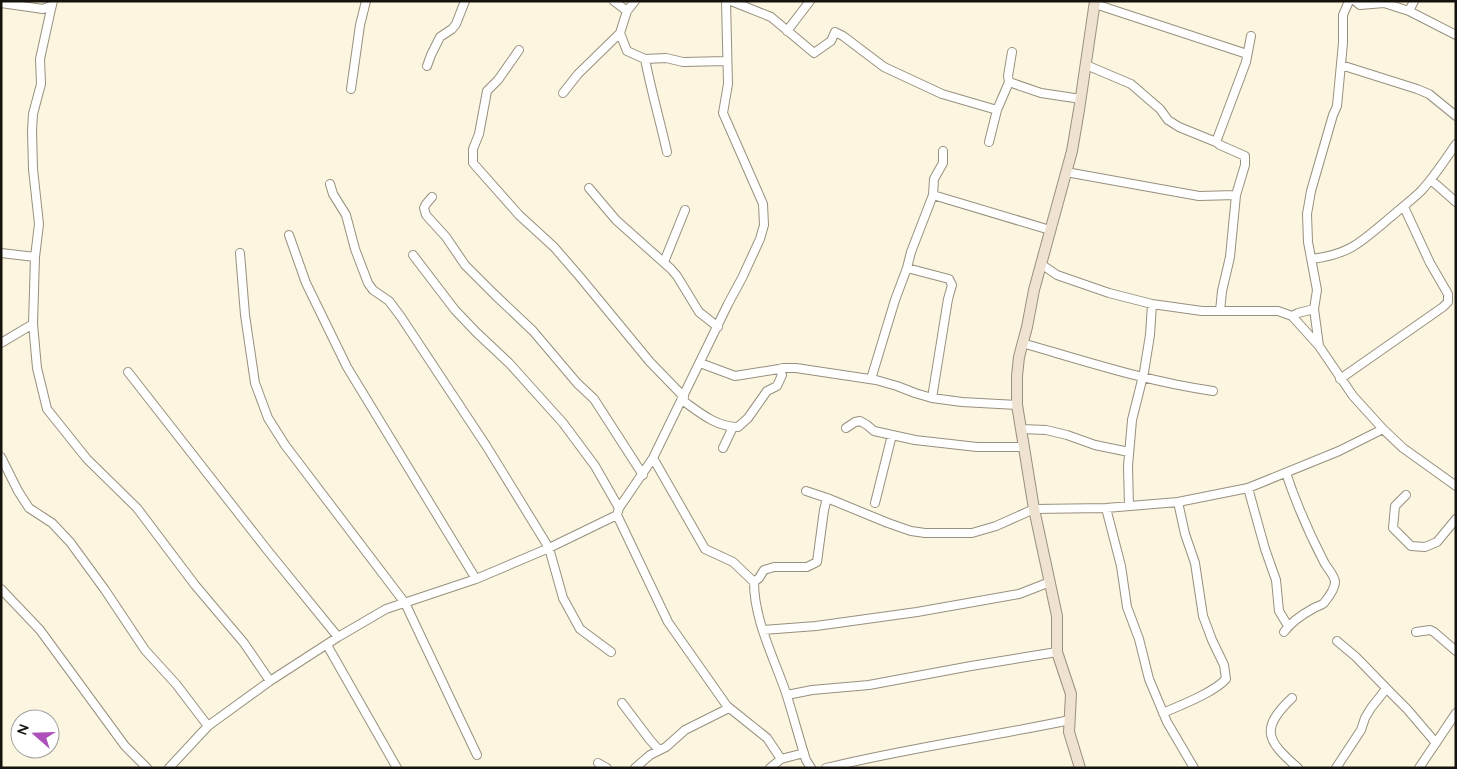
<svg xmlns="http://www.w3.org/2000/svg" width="1457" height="769" font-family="Quicksand,sans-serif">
	<rect width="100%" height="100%" fill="#fcf5e0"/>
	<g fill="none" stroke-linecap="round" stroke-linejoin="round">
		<defs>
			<path id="street" d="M614 1 627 11
				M731 1 771 17 814 53 831 41 835 32 843 36 884 67 942 94 997 110
				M1355 1 1360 5 1384 3 1409 11 1456 35
				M1 3 43 9 48 7 51 9 53 1
				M1095 4 1247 54
				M51 9 40 59 41 84 33 114 32 131 33 169 39 224 35 257 33 324 37 368 47 409 87 459 137 508 195 585 244 643 270 681
				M1409 11 1414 1
				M787 31 810 1
				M620 33 627 51 645 59 666 58 683 62 727 61
				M519 50 498 80 487 91 479 134 473 149V163L519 215 554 247 580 277 650 362 684 397
				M645 59C651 90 660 121 667 152
				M1086 65 1131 84 1160 109 1168 120 1179 127 1216 142 1220 145 1245 156V165L1236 195 1230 257 1222 291 1220 311
				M1341 65 1417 89 1429 94 1456 116
				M427 66 431 55 440 37 452 29 456 24 465 1
				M1009 82 1041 93 1081 99
				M351 89 360 25 366 1
				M563 93 578 74 620 33 627 11 635 1
				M989 142 997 110 1009 82 1008 76 1012 52
				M1216 142 1246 62 1251 36
				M1066 172 1199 196 1236 195
				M1431 180 1456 202
				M330 184 333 194 346 215 355 249 368 283 373 290 389 301 401 317 487 447 549 548 563 598 580 629 611 652
				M589 188 616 220 671 269 677 276 699 312 718 327
				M933 195 1050 230
				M432 197 426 204 424 208 426 215 446 237 465 265 495 295 533 331 577 383 594 399 643 475
				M289 235 306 283 347 367 476 579
				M1 253 35 257
				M240 253 245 315 255 383 268 418 285 445 405 603 477 755
				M413 255 455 310 476 332 509 363 563 423 595 466 619 508
				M1312 259C1352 254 1363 240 1392 216 1402 207 1412 200 1421 191 1434 177 1445 160 1456 144
				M664 262 685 210
				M1041 264 1057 275 1109 293 1152 304 1202 311H1278L1292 316 1319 346 1353 396 1383 429 1403 448 1456 486
				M907 268 911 252 933 195 934 179 943 163V151
				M1292 316 1298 313 1314 309
				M1 343 33 324
				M1022 343C1085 361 1148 382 1213 391
				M1319 346 1314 309 1317 290 1308 242 1307 214 1311 191 1333 115 1337 106 1343 43V15L1349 1
				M700 363 735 376 779 369
				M128 372 268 551 338 637
				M871 379 895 300 907 268 949 279 952 285 948 299 932 398
				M1340 379 1443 307 1448 302V294L1430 263 1404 207
				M682 400C699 412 716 427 738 427L748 418 767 391 777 386 782 375 779 369 783 368H796L876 380 897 386 915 393 932 398 962 402 1017 405
				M846 428 855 422 860 421 867 425 874 431 915 440 977 447H1024
				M1021 429 1046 430 1067 435 1095 445 1129 452
				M723 448 733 427
				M1 457 18 491 29 508 52 523 70 542 105 590 145 650 176 684 208 726
				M653 458 705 549 733 562 754 582
				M1248 488 1265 549 1276 580 1279 611 1288 626
				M806 491 827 498 888 523 911 531 925 533H972L996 526 1034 509 1106 508 1178 502 1248 488 1339 451 1383 429
				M1406 495 1395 506 1393 528 1411 546 1425 547 1437 542 1456 519
				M875 503 892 435
				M1129 506 1128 466 1132 420 1144 372 1150 335 1152 304
				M1106 508 1121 566 1127 607 1139 639 1149 679 1167 722 1194 768
				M617 515 668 622 727 706 767 738 781 759
				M1 589 40 630 125 746 147 768
				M763 630 816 626 917 612 1019 594 1050 582
				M1284 632C1291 622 1303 614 1314 608 1318 606 1322 605 1324 603 1328 598 1335 589 1335 582 1335 576 1327 568 1324 562 1309 533 1296 503 1286 473
				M1416 632 1430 630 1434 632 1456 651
				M1337 641 1356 657 1390 692 1407 709 1436 743
				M327 645 397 768
				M787 695 812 690 869 685 971 666 1057 652
				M1292 698C1259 729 1267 741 1298 768
				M622 703 650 740 659 750
				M1163 713C1181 705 1213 693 1226 679L1224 665 1212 640 1203 616 1195 563 1185 534 1178 502
				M598 763 607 768
				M169 768 208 726 270 681 338 637 386 609 476 579 549 548 617 515 619 508 653 458 728 304 742 278 760 239 764 225 763 204 723 113 728 84 726 1
				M635 768 650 755 666 747 685 730 729 708
				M770 768 781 759 804 753
				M811 768 806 760C799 738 793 715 786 693 774 658 754 620 754 582L759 578 764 570 774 567H807L817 562 824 510 827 498
				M826 768C907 748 989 737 1070 720
				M1336 768 1361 730 1365 718 1371 708 1386 689
				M1419 768 1456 713"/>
			<path id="secondary" d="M1080 768 1069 732 1071 694 1057 652V616L1034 509 1021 429 1017 405V376L1019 357 1027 327 1034 290 1072 151 1079 110 1095 1"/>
		</defs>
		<!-- street casing -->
		<use href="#street" stroke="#98907e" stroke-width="10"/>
		<!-- secondary casing -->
		<use href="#secondary" stroke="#98907e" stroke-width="12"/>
		<!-- street -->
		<use href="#street" stroke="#fff" stroke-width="8"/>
		<!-- secondary -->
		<use href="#secondary" stroke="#f0e2d0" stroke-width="10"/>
	</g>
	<!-- border -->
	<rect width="1457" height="769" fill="none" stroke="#15130b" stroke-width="5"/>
	<!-- north arrow -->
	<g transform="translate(35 734) rotate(290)"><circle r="24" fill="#ffffff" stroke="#a1a19d"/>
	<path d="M0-4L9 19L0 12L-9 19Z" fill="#ad50ba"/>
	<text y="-8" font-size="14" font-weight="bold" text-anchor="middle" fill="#15130b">N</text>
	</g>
</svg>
